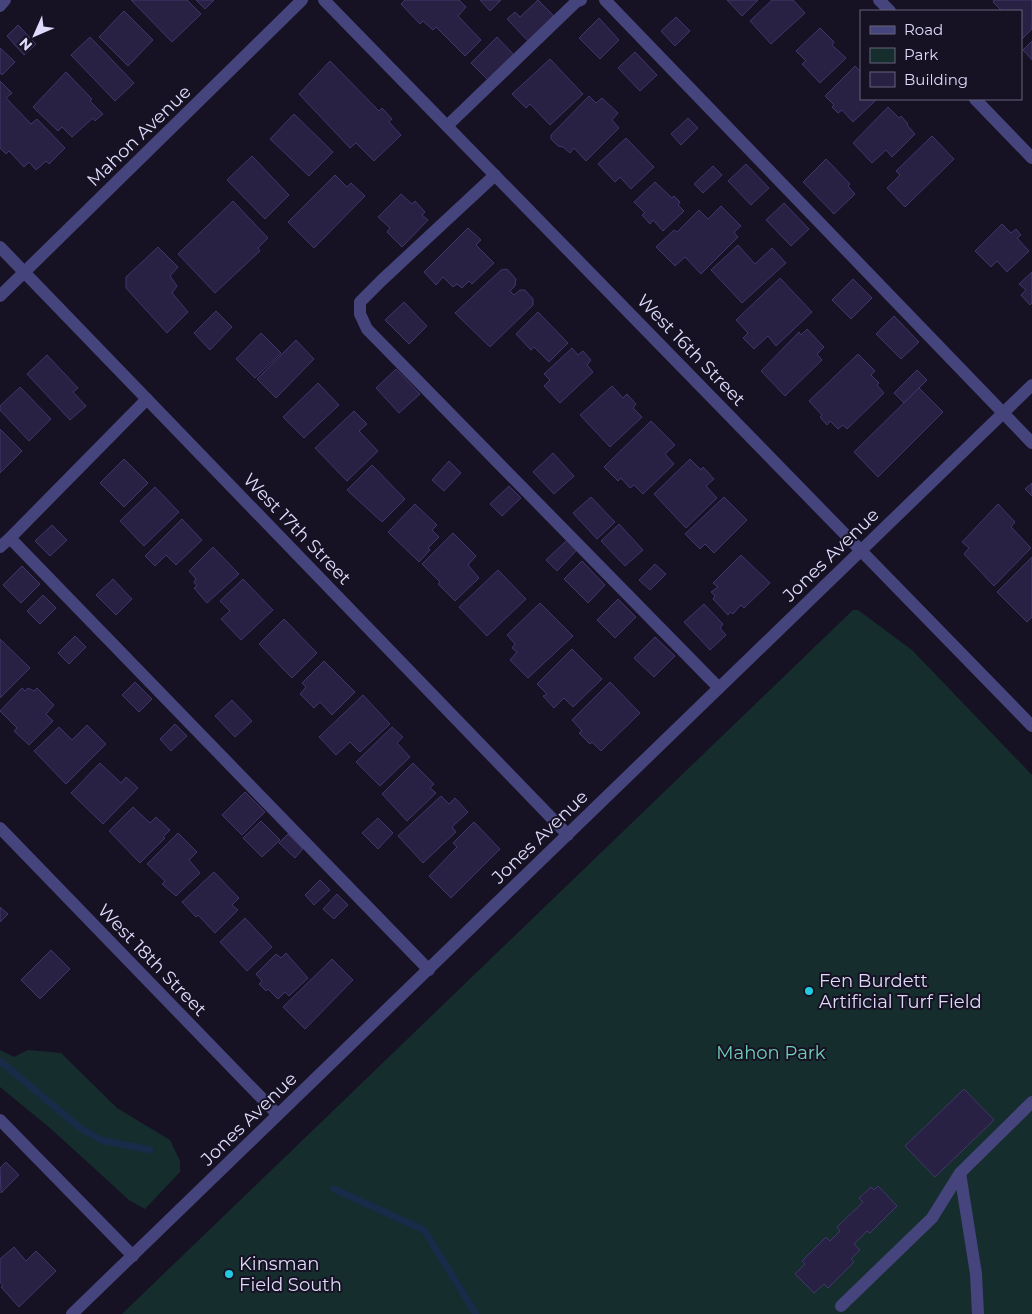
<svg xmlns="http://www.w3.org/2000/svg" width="1032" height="1314" font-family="Montserrat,sans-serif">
	<rect width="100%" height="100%" fill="#161224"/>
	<!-- green -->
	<path fill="#162d2d" d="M853 610H858L912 650 1032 775V1314H122Z
		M0 1050 14 1057 28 1050 61 1053 117 1108 170 1140 180 1161V1172L145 1209 129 1200 50 1128 0 1087Z"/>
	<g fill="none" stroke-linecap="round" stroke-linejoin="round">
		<!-- stream -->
		<path stroke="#182b48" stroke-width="7" d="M0 1061 79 1127 101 1140 150 1150
			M334 1189 424 1230 476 1314"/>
	</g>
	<!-- building -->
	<path fill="#282143" stroke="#41366c" d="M131 0H187L201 14 172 42Z
		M196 0H214L205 9Z
		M405 0H459L466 7 458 16 481 40 465 56 436 27 433 30 423 21 420 24 401 4Z
		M480 0H501L490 11Z
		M538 0 555 17 529 42 507 19 515 12 520 17Z
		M727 0H758L742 16Z
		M772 0H793L805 13 771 44 750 21Z
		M994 0H1032V25L1031 27 1032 29 1021 40V11H1002L993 2Z
		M124 11 153 40 128 66 99 37Z
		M676 17 690 31 675 46 661 31Z
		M599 18 619 40 600 59 579 38Z
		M18 25 36 44 24 55 7 36Z
		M820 28 834 42 832 45 846 58 820 83 802 64 806 61 796 51Z
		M90 37 134 83 115 101 71 55Z
		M497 37 515 56 489 81 471 63Z
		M1032 41V60L1023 50Z
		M0 48 15 62 2 75 0 73Z
		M635 52 657 75 640 91 618 68Z
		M550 59 583 94 550 125 530 104 526 108 512 94Z
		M330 61 379 111 382 108 392 119 389 122 401 135 374 161 356 143 350 148 299 94Z
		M855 66 861 72V99H877L853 122 842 110 838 113 832 107 834 105 825 96Z
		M66 72 92 99 90 101 103 114 95 121 93 118 72 137 62 127 58 131 33 107Z
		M0 81 12 93 6 98 31 124 37 119 65 148 49 164 46 161 36 170 29 162 24 167 9 151 6 154 0 148Z
		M589 96 596 103 602 98 618 113 612 120 619 128 586 161 574 148 570 153 563 147 558 146 551 139V135Z
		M888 107 899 118 901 116 908 124 907 125 915 134 892 157 886 150 872 163 853 143Z
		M294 114 333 152 309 176 270 139Z
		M688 118 698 128 681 145 671 134Z
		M932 136 954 159 905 207 887 188 900 175 896 171Z
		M626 138 654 167 631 189 620 177 615 182 598 164Z
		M252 156 289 195 265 219 227 180Z
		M826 159 850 184 848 186 855 194 834 214 803 182Z
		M746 164 769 188 751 205 728 181Z
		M713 166 722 175 703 193 694 184Z
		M335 175 347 187 351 183 365 196 314 248 288 222Z
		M655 182 672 198 674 196 680 202 678 205 684 211 663 231 653 220 650 224 642 215 645 213 634 202Z
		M401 194 412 204 415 201 425 212 422 215 428 220 402 247 387 232 390 228 378 217Z
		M233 201 268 238 258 248 260 251 215 293 178 254Z
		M784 203 809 229 791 246 766 220Z
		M721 206 741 226 734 232 738 237 701 274 685 257 675 266 656 247 674 230 677 232 699 210 708 219Z
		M1002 224 1011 233 1016 229 1021 235 1017 238 1029 251 1007 272 997 261 991 267 975 251Z
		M468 228 481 240 476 245 494 263 472 284 469 281 462 288 457 284 453 287 443 277 436 285 424 272Z
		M738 245 755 264 772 248 786 263 742 303 711 270Z
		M158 247 178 267 170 276 177 286 172 293 188 312 167 333 126 288V277Z
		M507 269 516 279 515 286 510 291 514 295 520 290H525L533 299V305L490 347 455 313 501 270Z
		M1032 272V303L1030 305 1021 295 1026 290 1019 284Z
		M780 278 812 312 776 346 768 336 754 349 743 338 748 333 736 320Z
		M853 279 872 298 851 319 832 300Z
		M404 302 427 326 409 344 385 320Z
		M216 311 232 327 210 350 194 333Z
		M538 312 568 343 549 362 534 347 531 350 516 334Z
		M894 316 919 342 901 359 876 334Z
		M807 329 824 347 817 354 822 360 785 396 761 371 799 332 801 335Z
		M261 333 281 353 255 378 236 359Z
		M296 340 314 359 276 398 257 379Z
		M572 348 578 355 583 351 591 360 587 365 593 372 560 403 544 386 550 380 544 374Z
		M858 354 875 371 871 375 879 383 877 385 884 393 847 429 843 425 838 429 830 421 827 425 820 417 822 415 809 401Z
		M47 355 78 388 73 392 86 406 70 420 27 374Z
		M396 369 420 394 399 413 376 388Z
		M917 370 927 380 904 403 894 393Z
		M318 383 339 405 304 438 283 417Z
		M612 386 623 398 627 394 636 404 633 408 642 417 610 447 580 415Z
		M20 387 51 419 29 441 0 410V406Z
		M919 388 943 412 878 477 854 452Z
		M354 411 367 424 359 431 378 451 347 481 315 448Z
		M651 421 675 445 665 454 674 464 643 494 634 485 630 488 621 478 618 481 604 467Z
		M0 429 22 451 0 473Z
		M553 453 574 476 554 494 533 472Z
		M124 459 148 483 124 507 100 483Z
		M690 459 701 470 703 467 714 479 706 486 717 498 686 528 654 494Z
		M449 461 461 473 444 491 432 480Z
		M372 465 405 499 382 522 347 490Z
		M1032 483V496L1025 489Z
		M509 486 521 498 502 516 490 504Z
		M155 487 179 512 144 546 120 521Z
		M591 497 615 522 597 539 573 513Z
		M724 497 747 520 714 553 705 544 700 549 685 534Z
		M415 504 437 525 432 530 439 537 428 548 430 550 419 562 388 532Z
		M998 504 1015 522 1011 527 1031 548 994 586 964 554 969 548 962 542Z
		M182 519 202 540 176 565 166 555 155 566 145 556Z
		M619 524 643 550 625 566 601 541Z
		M52 525 67 540 50 556 35 541Z
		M453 533 476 556 468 565 479 578 455 601 438 584 440 582 422 564Z
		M567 540 577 550 557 571 546 560Z
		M213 547 239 574 207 603 194 588 197 586 194 582 196 579 189 571Z
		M741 555 770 583 744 608 741 605 733 614 730 612 728 615 713 599 715 596 711 592 718 587 713 583Z
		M1032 557V617L1027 622 997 592Z
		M582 561 605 585 588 603 564 579Z
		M655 564 666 574 650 590 639 580Z
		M22 566 40 584 21 603 3 585Z
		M498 570 526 599 487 636 459 607Z
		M113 579 132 599 116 615 96 595Z
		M243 579 273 610 241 640 221 619 230 611 220 601Z
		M43 595 56 608 40 624 27 611Z
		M618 599 636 617 615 638 597 620Z
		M540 603 573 636 528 678 510 660 517 652 512 648 515 644 507 635Z
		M704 604 723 624 720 628 726 635 710 650 684 622Z
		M284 619 317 653 292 678 259 644Z
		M75 636 86 647 69 664 58 653Z
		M655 637 675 656 654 677 634 658Z
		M0 639 30 668 0 698Z
		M572 649 602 679 573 707 564 698 554 708 543 696 547 694 537 684Z
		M324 661 355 692 332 715 320 702 314 708 300 694 306 687 302 683Z
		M135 682 152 699 139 712 122 695Z
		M610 682 640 713 601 751 592 742 590 744 579 733 582 731 572 720Z
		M22 688 25 691 28 688 34 691 37 688 54 705 46 714 53 721 29 745 14 731 17 728 0 711Z
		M363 695 390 724 360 752 350 742 336 755 319 737Z
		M232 700 252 721 235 737 215 716Z
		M175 724 187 736 171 751 160 739Z
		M87 725 106 744 66 784 34 751 59 727 72 740Z
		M392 727 403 737 397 743 410 757 380 786 356 762Z
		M100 763 121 783 126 777 138 788 103 824 71 793Z
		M413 763 434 784 430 788 436 793 407 821 382 794Z
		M245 792 265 812 242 835 222 815Z
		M441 796 449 804 455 798 468 812 452 827 456 832 423 863 398 836Z
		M133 807 150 823 156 817 170 830 163 837 165 838 140 863 109 831Z
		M378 818 393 833 378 849 362 833Z
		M261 821 280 840 262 857 243 838Z
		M474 822 500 849 451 898 429 876 457 847 453 843Z
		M178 833 197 852 189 860 200 873 176 896 162 884 165 881 147 864Z
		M288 834 303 849 295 858 279 843Z
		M214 872 239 898 232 905 238 910 215 933 198 915 196 917 182 902Z
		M320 880 330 890 314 905 305 895Z
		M337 894 348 905 334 919 323 909Z
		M0 907 8 914 0 922Z
		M245 918 272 947 247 971 220 942Z
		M51 950 70 969 40 999 21 980Z
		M286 953 308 978 289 996 285 992 278 999 268 989 266 991 259 984 262 981 256 974 276 954 281 958Z
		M332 959 353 980 305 1029 283 1007Z
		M964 1089 994 1120 935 1177 905 1146Z
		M6 1162 19 1175 1 1193 0 1168Z
		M878 1186 897 1206 870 1233 867 1231 854 1244 860 1250 851 1259 854 1262 828 1288 824 1284 814 1293 795 1274 805 1264 802 1261 826 1237 830 1241 840 1231 837 1227 863 1202 859 1198 871 1187 874 1190Z
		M14 1247 26 1261 36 1251 56 1271 19 1307 1 1287 3 1286 0 1282V1259Z"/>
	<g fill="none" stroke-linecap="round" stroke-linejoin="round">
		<!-- service -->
		<path stroke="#46447d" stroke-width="12" d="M605 0 1032 443
			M0 6 5 0
			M447 126 576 2 581 0
			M495 175 382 280 360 302V314L367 329 719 688
			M147 399 10 538 429 970
			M0 547 10 538
			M0 1120 133 1256
			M960 1173 976 1274 978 1314
			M841 1306 932 1218 960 1173 1032 1102"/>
		<!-- minor -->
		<path stroke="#46447d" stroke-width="12" d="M324 0 1032 726
			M879 0 890 11
			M975 99 1032 158
			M0 247 568 835
			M0 296 302 0
			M0 828 278 1115
			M72 1314 1032 385"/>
	</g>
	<!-- markers -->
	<g fill="#21cce0" stroke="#161224" stroke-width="2">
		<circle cx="809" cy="991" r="5"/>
		<circle cx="229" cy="1274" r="5"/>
	</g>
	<g text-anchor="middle" stroke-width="4" stroke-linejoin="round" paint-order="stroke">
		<!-- street labels -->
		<g font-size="18" fill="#dedbfa" stroke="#161224">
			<text transform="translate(139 136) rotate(-44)" y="6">Mahon Avenue</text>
			<text transform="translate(691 350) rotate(46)" y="6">West 16th Street</text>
			<text transform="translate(297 529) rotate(46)" y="6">West 17th Street</text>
			<text transform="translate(831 555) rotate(-44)" y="6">Jones Avenue</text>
			<text transform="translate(540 837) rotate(-44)" y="6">Jones Avenue</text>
			<text transform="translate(152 960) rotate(46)" y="6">West 18th Street</text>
			<text transform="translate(249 1119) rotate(-44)" y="6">Jones Avenue</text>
		</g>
		<!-- poi labels -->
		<g font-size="18" fill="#dedbfa" stroke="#161224" text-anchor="start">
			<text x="819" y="987">Fen Burdett<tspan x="819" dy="21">Artificial Turf Field</tspan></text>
			<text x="239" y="1270">Kinsman<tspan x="239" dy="21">Field South</tspan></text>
		</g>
		<!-- park labels -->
		<g font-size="18" fill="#70d0b8" stroke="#161224">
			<text x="771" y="1059">Mahon Park</text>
		</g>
	</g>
	<!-- legend -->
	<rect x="860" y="10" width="162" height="90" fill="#161224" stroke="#66627a"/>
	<rect x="870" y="26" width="25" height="8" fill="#46447d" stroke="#66627a"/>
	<text x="904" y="35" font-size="15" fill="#dedbfa">Road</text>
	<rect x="870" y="48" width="25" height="15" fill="#162d2d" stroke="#66627a"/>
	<text x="904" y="60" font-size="15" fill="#dedbfa">Park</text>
	<rect x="870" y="72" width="25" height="15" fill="#282143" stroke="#66627a"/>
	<text x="904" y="85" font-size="15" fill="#dedbfa">Building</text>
	<!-- north arrow -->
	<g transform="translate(35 35) rotate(225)" stroke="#161224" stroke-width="4" paint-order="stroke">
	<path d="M0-4L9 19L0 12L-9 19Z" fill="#dedbfa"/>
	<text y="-8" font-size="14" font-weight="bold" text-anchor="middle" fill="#dedbfa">N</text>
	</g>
</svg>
